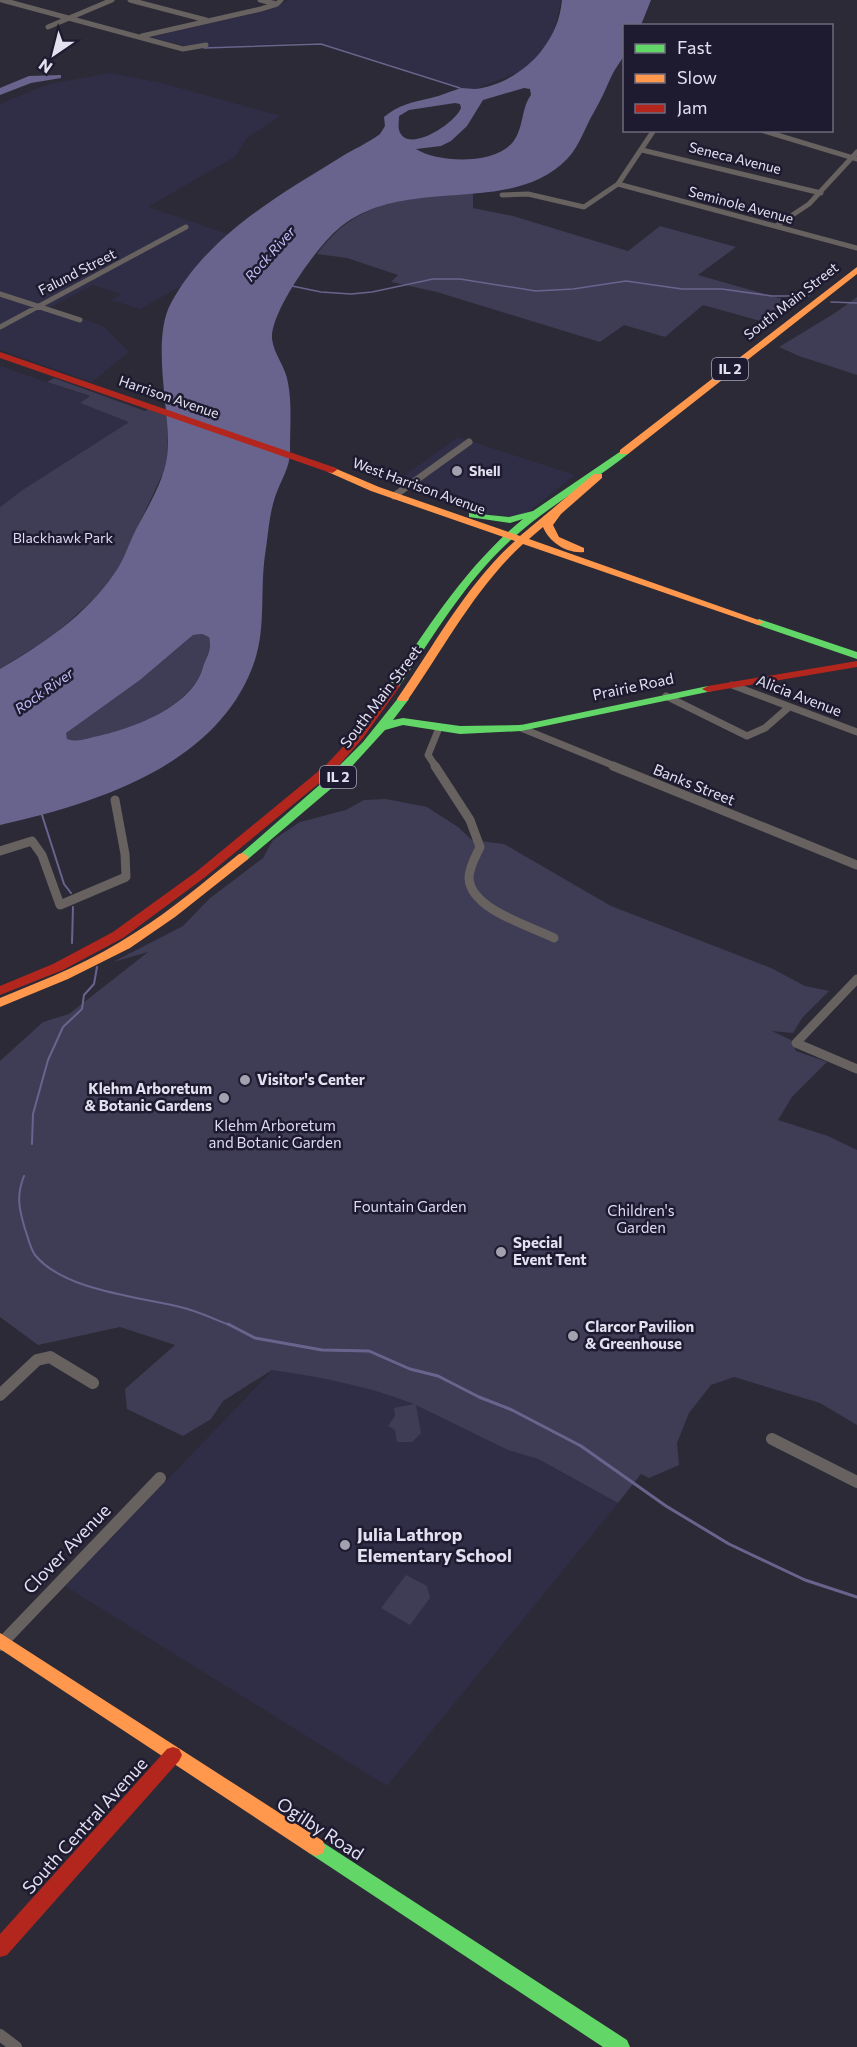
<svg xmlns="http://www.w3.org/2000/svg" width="857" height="2047" font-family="Commissioner,sans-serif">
	<rect width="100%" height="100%" fill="#2c2a36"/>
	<!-- built -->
	<path fill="#302d47" d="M289 0H561L553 36 535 59 520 72 475 89 463 88 319 42 194 48 150 37 269 10Z
		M111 73 162 83 280 116 246 139 236 156 148 207 228 234 209 251 183 285 140 309 111 300 121 294 93 285 49 308 103 326 129 352 92 382 0 350V104L48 84Z
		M0 366 90 397 80 403 130 421 24 489 0 507Z
		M458 437 575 475 528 512 515 517 483 514 393 484Z
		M285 1357 405 1387 618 1503 387 1786 65 1586Z"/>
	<!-- green -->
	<path fill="#3f3c56" d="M473 193V208L513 216 628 251 660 226 736 247 698 275 796 303 768 323 703 305 665 337 624 325 600 342 437 292 391 282 398 275 347 258 317 254C359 197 408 199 473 193Z
		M857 297V375L799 356 779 347 835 313Z
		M54 378 145 411 148 409 167 416 168 457 163 473 117 571 96 597 53 636 0 669V507L24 489 129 422 80 403 90 396 47 382Z
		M202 634 209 636C212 651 207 654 203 667 192 706 134 728 99 736 88 738 77 743 67 740L65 733 140 680 193 635Z
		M386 799 427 807 458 827 472 840 504 844 611 906 771 968 805 986 829 991 802 1018 793 1033 772 1031 791 1040 796 1051 827 1062 792 1097 778 1120 828 1136 857 1150V1425L820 1403 734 1377 711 1385 689 1413 677 1443 679 1465 649 1478 641 1474 618 1503 538 1459 508 1450 416 1405 421 1433 412 1442H397L395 1430 388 1426 395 1416 394 1408 414 1404C368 1386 321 1377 272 1370L223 1401 211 1419 183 1436 127 1409 125 1389 175 1345 120 1327 38 1345 0 1317V1061L43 1022 69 1014 148 952 113 962 183 926 209 899 263 858 273 840 300 822 346 810 364 800Z
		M406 1575 427 1586 430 1598 410 1625 381 1608Z"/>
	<!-- water -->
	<path fill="#69648d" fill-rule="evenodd" d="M562 0H651L641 25 624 26C624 34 627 47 624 55 621 62 615 68 612 75 606 88 601 100 594 112 585 127 580 145 568 158 511 219 403 172 337 230 317 247 270 312 272 339 274 355 286 367 288 383 292 403 290 427 290 448 291 467 281 479 275 497 269 515 268 537 265 555 260 590 266 626 255 660 220 765 97 803 0 825V669C43 644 85 616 114 574 125 559 130 539 140 522 153 498 169 471 168 442 168 403 152 338 171 303 208 235 278 196 341 157 354 149 368 143 380 134L385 126 384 117C398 105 413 102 431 98 440 96 454 90 461 88 466 88 471 89 475 89 501 86 527 70 542 50 554 34 560 20 562 0ZM524 88 530 89 531 95C521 108 524 128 513 142 494 165 438 163 416 149L441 146 451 141 467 126 483 100ZM455 103 460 104 461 108C455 124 406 155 399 130 398 126 399 120 399 116L409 110ZM202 634 209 637C212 651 207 655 203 667 193 706 134 728 98 736 88 738 77 743 67 739L66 733 140 680 193 635Z
		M61 75V78L31 83 0 95V88L29 76Z"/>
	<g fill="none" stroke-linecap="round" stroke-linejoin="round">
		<!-- stream-far2 -->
		<path stroke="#69648d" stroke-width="1.5" d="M204 48 321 44 460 88
			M292 286 321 292 351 294 372 292 433 279H460L536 291 573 289 626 281 682 289H722L772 296H808
			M831 302 857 303"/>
		<!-- stream-far1 -->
		<path stroke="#69648d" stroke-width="2" d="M42 815 64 884 71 893
			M72 943 73 907
			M32 1144 33 1114 48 1060 63 1027 82 1009 84 995 94 984 97 967
			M24 1176C16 1196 19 1209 25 1229 28 1237 30 1248 35 1255 64 1291 141 1297 184 1308 200 1312 216 1320 232 1326"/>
		<!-- stream -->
		<path stroke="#69648d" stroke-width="3" d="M228 1324 255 1338 322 1350 369 1351 410 1369 438 1376 479 1397 512 1410 581 1446 666 1506 729 1544 805 1580 857 1597"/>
		<!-- street-far3 -->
		<path stroke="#67625f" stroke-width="5" d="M2 0 183 49 206 45
			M130 0 206 20
			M260 0 277 4
			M48 27 112 0
			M142 36 261 9 277 4 281 0
			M761 130 857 159
			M642 150 821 193
			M618 184 857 248
			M502 195 528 194 584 207 618 184 654 130
			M776 226 809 204 857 152
			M0 294 80 320
			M0 327 186 227"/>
		<!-- street-far2 -->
		<path stroke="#67625f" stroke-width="7" d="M394 496 469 442
			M732 685 857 732
			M666 696 747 736 765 728 789 707
			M521 728 617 767
			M436 767 428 755 439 728"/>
		<!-- street-far1 -->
		<path stroke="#67625f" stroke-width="9" d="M435 766 470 820 480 847C476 856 469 867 469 878 470 909 530 926 554 938
			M613 766 857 865
			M0 851 32 841 42 855 60 905 126 877 125 854 115 800
			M857 979 796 1043 857 1069"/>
		<!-- street -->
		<path stroke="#67625f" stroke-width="12" d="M0 1395 37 1360 50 1357 93 1383
			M772 1439 857 1482
			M0 1645 160 1478
			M0 2035 16 2047"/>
		<!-- fast -->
		<path fill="#63d668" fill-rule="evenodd" d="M624 449 629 452 628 454C590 484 548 506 512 539 465 581 434 636 398 688H390L388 686C429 626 466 566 523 519L510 523 469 517V513L509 517 533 511Z
			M759 619 857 652V659L755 624 754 622Z
			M708 686 714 689 712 691 521 731 460 734 403 725 385 730 333 787 247 860 243 861 237 857 324 781 363 742 399 697 403 696 409 699 393 720 403 718 460 726 521 725Z
			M316 1838 627 2040 630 2047H603L309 1853 307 1847 309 1841Z"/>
		<!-- slow -->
		<path fill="#ff974d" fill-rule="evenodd" d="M857 267V274L628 454H620V450Z
			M332 467 379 487 520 536 594 474H602V478L561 514 553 525 559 537 584 548V552C567 554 549 542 543 527L529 539 764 622 759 625 755 624 523 544C475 588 444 648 407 701H399L397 699C434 646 466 585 515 541L371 491 328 472 327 470Z
			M243 853 249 857 247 860 175 917 130 948 68 979 0 1007V998C47 979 94 960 136 932 173 909 205 881 239 854Z
			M0 1633 323 1841 325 1847 323 1853 316 1856 309 1853 0 1649Z"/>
		<!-- jam -->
		<path fill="#b3261e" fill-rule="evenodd" d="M0 352 336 468 337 470 332 473 328 472 0 358Z
			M857 661V667L708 692 702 689 708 686Z
			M394 683 400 686 363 738 334 771 204 878 123 938 63 970 0 995V986L53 964 113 932 196 872 326 765 355 734 390 684Z
			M173 1747 179 1749 182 1755 179 1761 7 1955 0 1957V1934L167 1749Z"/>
	</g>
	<!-- markers -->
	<g fill="#a3a1af" stroke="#1e1b31" stroke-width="2">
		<circle cx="457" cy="471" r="6"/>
		<circle cx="245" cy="1080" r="6"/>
		<circle cx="224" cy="1098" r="6"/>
		<circle cx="501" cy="1252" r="6"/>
		<circle cx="573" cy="1336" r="6"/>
		<circle cx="345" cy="1545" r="6"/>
	</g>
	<g text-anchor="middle" stroke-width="5" stroke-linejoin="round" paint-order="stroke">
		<!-- far-street labels -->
		<g font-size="14" fill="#e3e1f0" stroke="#1e1b31">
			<text transform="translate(735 158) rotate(14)" y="5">Seneca Avenue</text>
			<text transform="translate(741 205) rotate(15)" y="5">Seminole Avenue</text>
			<text transform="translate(77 272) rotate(-27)" y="5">Falund Street</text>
			<text transform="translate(791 301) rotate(-38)" y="5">South Main Street</text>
			<text transform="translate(169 397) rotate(19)" y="5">Harrison Avenue</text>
			<text transform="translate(419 486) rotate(20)" y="5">West Harrison Avenue</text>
		</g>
		<!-- far-water labels -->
		<g font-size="14" font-style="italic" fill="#c5bff7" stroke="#1e1b31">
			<text transform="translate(270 254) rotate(-48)" y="5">Rock River</text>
			<text transform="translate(44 691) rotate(-35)" y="5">Rock River</text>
		</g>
		<!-- shield labels -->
		<g fill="#1e1b31" stroke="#a8a6b7" stroke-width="1.5">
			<rect x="712" y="358" width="36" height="22" rx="4.5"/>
			<rect x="320" y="766" width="36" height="22" rx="4.5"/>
		</g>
		<g font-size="14" font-weight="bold" fill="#e3e1f0">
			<text x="730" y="374">IL 2</text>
			<text x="338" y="782">IL 2</text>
		</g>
		<!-- far-poi labels -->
		<g font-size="14" font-weight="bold" fill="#e3e1f0" stroke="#1e1b31" text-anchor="start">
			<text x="469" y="476">Shell</text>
		</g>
		<!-- far-park labels -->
		<g font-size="14" fill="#dddaf7" stroke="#1e1b31">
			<text x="63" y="543">Blackhawk Park</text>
		</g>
		<!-- street labels -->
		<g font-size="15" fill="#e3e1f0" stroke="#1e1b31">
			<text transform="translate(633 687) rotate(-12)" y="5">Prairie Road</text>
			<text transform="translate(799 696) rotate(21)" y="5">Alicia Avenue</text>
			<text transform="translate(381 697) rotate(-53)" y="5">South Main Street</text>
			<text transform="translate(694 785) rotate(22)" y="5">Banks Street</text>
		</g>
		<!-- poi labels -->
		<g font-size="15" font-weight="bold" fill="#e3e1f0" stroke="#1e1b31" text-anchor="start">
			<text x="257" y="1085">Visitor's Center</text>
			<text x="212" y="1094" text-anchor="end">Klehm Arboretum<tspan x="212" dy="17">&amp; Botanic Gardens</tspan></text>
			<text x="513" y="1248">Special<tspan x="513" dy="17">Event Tent</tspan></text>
			<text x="585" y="1332">Clarcor Pavilion<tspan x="585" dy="17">&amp; Greenhouse</tspan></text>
		</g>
		<!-- park labels -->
		<g font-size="15" fill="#dddaf7" stroke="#1e1b31">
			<text x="275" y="1131">Klehm Arboretum<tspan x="275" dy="17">and Botanic Garden</tspan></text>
			<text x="410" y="1212">Fountain Garden</text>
			<text x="641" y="1216">Children's<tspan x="641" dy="17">Garden</tspan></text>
		</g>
		<!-- near-poi labels -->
		<g font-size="18" font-weight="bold" fill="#e3e1f0" stroke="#1e1b31" text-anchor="start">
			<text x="357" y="1541">Julia Lathrop<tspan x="357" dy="21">Elementary School</tspan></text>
		</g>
		<!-- near-street labels -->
		<g font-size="18" fill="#e3e1f0" stroke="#1e1b31">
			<text transform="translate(67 1549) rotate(-46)" y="6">Clover Avenue</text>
			<text transform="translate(85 1826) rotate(-48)" y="6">South Central Avenue</text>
			<text transform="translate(320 1829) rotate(33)" y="6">Ogilby Road</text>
		</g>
	</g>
	<!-- legend -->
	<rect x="623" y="24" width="210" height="108" fill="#1e1b31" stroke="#6d6a7d" stroke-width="1.5"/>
	<rect x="635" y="44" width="30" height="9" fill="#63d668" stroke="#6d6a7d" stroke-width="1.5"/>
	<text x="677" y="54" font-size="18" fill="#e3e1f0">Fast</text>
	<rect x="635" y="74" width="30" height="9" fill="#ff974d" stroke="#6d6a7d" stroke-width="1.5"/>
	<text x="677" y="84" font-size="18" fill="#e3e1f0">Slow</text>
	<rect x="635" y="104" width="30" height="9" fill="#b3261e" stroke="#6d6a7d" stroke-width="1.5"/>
	<text x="677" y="114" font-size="18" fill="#e3e1f0">Jam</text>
	<!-- north arrow -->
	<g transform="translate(54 54) rotate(215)" stroke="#1e1b31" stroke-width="4.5" paint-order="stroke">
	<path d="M0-4.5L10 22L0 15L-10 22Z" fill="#e3e1f0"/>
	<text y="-9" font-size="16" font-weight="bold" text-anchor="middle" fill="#e3e1f0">N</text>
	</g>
</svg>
